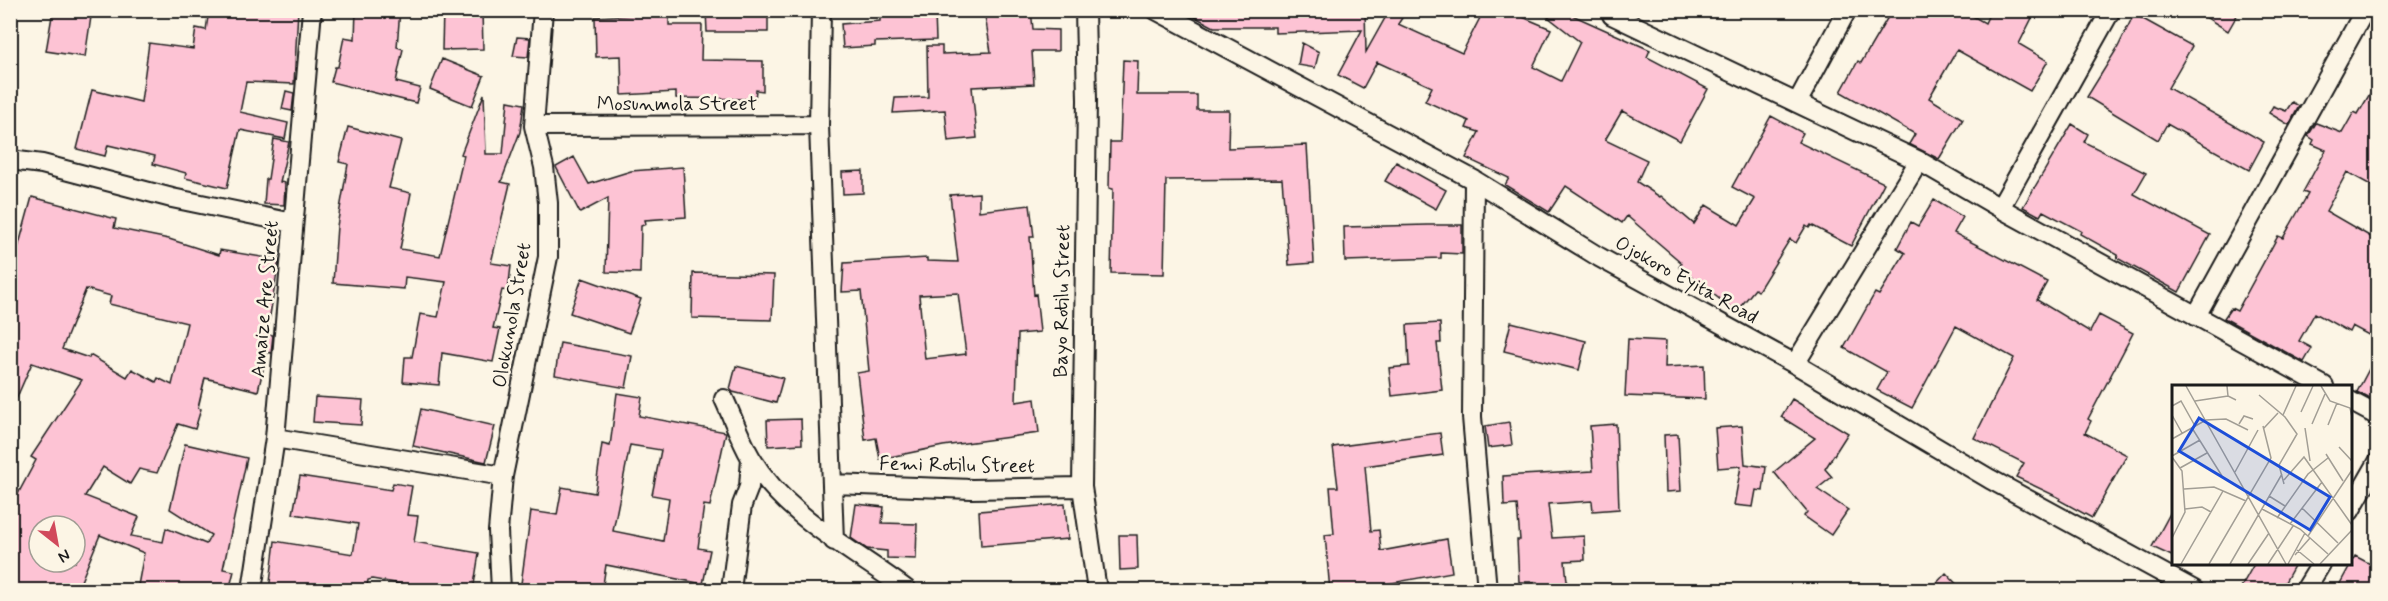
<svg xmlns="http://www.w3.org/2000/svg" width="2388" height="601" font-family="Mynerve,sans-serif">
	<rect width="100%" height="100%" fill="#fcf5e5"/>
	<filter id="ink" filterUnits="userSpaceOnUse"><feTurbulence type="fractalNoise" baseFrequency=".0167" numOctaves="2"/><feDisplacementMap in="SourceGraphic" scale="12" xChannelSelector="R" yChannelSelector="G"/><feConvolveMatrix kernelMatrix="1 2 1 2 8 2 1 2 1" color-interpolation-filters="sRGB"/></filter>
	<g filter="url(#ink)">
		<!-- building -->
		<path fill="#fdc3d4" stroke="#1c1c1c" stroke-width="1.5" fill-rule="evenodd" d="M53 10H92L85 57 46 51Z
			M209 10H298L294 84 246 82 240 112 288 123 285 139 240 130 227 188 185 178 186 173 153 164 155 156 108 145 105 156 77 149 92 90 141 102 149 43 193 49 196 28 206 30Z
			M356 10H400L397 47 403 49 396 82 420 88 416 103 331 82 335 67H338L344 37 355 39Z
			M443 10 482 11 483 49 442 50Z
			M706 10H768V32H707Z
			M1017 10H1031L1033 29 1058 30V51H1032L1034 84 972 87 977 138 948 141 945 110 893 113 895 98 928 97 927 46H942V54L991 52 985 16Z
			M1182 10H1365L1366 52 1389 11 1402 18 1398 24 1462 53 1484 10H1506L1551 29 1533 67 1561 81 1580 42 1539 10H1561L1650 50 1647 57 1708 89 1680 141 1622 111 1605 140 1647 160 1637 182 1660 197 1661 196 1694 224 1706 205 1739 225 1755 199 1732 187 1771 116 1803 133 1798 142 1884 183 1851 246 1811 225 1809 228 1806 226 1796 243 1790 239 1758 291 1755 289 1736 312 1679 267 1682 263 1627 216 1622 223 1566 186 1549 212 1505 185 1509 178 1466 158 1479 132 1466 128 1469 121 1425 101 1432 87 1377 62 1363 88 1338 75 1362 30 1275 33V27H1214Z
			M1892 10H1962L1985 23 1991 10H2036L2019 44 2048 61 2030 91 1957 50 1929 98 1963 119 1939 159 1909 144 1915 134 1841 92 1858 61 1861 63Z
			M2194 10H2240L2228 31Z
			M652 14 669 16V25H702L701 60 763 61V91L756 90 755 99 676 98V92L622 95 621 56 596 57 595 17Z
			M935 14 936 40 875 42V46L843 48 841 24 880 21V16Z
			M2134 14 2192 46 2168 88 2264 142 2249 170 2167 124 2158 140 2087 97 2118 47Z
			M517 37 530 38 528 57 513 56Z
			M1302 43 1319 52 1315 68 1298 65Z
			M442 59 484 76 472 106 430 89Z
			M1123 60 1138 61 1137 95H1197V110H1229L1228 148 1307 145 1314 263 1289 265 1282 179 1166 180 1164 274 1111 273 1113 189 1109 188 1110 142H1120Z
			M2378 80V189L2347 172 2326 211 2378 241V340L2352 326 2349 332 2315 313 2299 341 2312 348 2304 362 2224 318 2231 308 2237 311 2278 236 2283 238 2308 194 2303 192 2326 150 2312 144 2314 140 2308 136 2316 123 2342 133 2354 112 2358 114Z
			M286 91 294 93 292 111 282 109Z
			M484 94 486 154H503L508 101 524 104 520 132 501 182 510 184 491 263 511 266 508 291 502 290 493 328 500 329 493 362 442 353 439 385 403 382 405 357H412L420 314 438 317 446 282 405 277 404 289 333 283 337 226 348 164 339 162 348 127 401 141 389 188 411 193 400 249 440 256 464 155 461 154Z
			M2292 102 2299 106 2289 125 2269 113 2273 106 2286 111Z
			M2072 124 2088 134 2084 142 2146 173 2134 194 2210 235 2179 292 2117 258 2118 255 2080 234 2081 231 2043 211 2040 216 2023 207Z
			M274 139 289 142 280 182 285 183 284 205 264 204 266 179H268Z
			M574 157 589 184 631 171 683 167 686 217 645 220 646 224 641 226 640 273 606 272 608 198 580 213 556 167Z
			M1396 162 1446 190 1436 209 1385 181Z
			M863 171V193L843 194 842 172Z
			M979 193V211L1030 205 1034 237H1030L1034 295 1036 294 1040 332 1018 334 1016 402 1035 399 1039 433 943 446 880 459 876 438 865 440 857 373 869 371 861 291 842 292 844 263 927 258V261L958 262 950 195ZM958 293 966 354 925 359 919 295Z
			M32 197 116 219 114 228 169 239 219 255 220 250 279 260 267 334 273 335 271 353 267 352 258 391 205 378 198 408 201 409 195 429 178 424 157 473 139 469 130 484 103 467 85 496 139 517 131 536 163 542 166 528 206 544 211 535 170 509 185 444 247 458 223 569 234 571 229 591H137L144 553 100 535 77 591H10V509L36 460 31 457 82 380 32 363 10 413V287L17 271 12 270ZM86 289 111 296 109 304 187 323 172 385 158 378 156 382 132 369 127 377 90 355 89 358 62 349ZM39 526H75V562H39Z
			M1934 200 1963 217 1954 233 2047 282 2037 300 2090 332 2099 315 2133 333 2088 419 2091 421 2085 433 2127 455 2092 518 2059 500 2060 498 2016 477 2024 463 1974 438 2014 358 1956 326 1912 408 1877 390 1887 372 1844 348 1875 293 1879 295 1905 253 1897 248 1911 222 1918 226Z
			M1428 225H1462V254L1441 253V258L1345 261 1344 227Z
			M693 273 774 275 772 320 692 318Z
			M582 278 641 299 629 333 570 313Z
			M1511 322 1586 341 1579 370 1504 351Z
			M1440 323 1441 343H1437L1442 390 1392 396 1389 368 1409 366 1407 325Z
			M1628 339 1666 341 1665 367 1704 365 1705 399 1625 396Z
			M560 343 632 356 626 388 555 375Z
			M2378 352V403L2357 392Z
			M736 366 783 378 776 403 733 392 730 389Z
			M617 393 642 397 639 416 726 432 710 506 704 505 698 548 710 550 703 584 606 565 602 591H520L531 511 557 515 562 487 595 493 602 444 610 446ZM630 445 661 450 652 495 669 498 663 541 613 531Z
			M315 397 363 400 361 425 313 422Z
			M1792 399 1848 433 1825 469 1832 477 1817 489 1848 510 1831 535 1804 516 1807 512 1774 472 1815 438 1781 417Z
			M421 409 495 426 486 462 413 446Z
			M801 419 802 444 768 446 767 420Z
			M1509 422 1512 445 1488 448 1485 426Z
			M1616 424 1619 509 1593 511 1592 501 1548 504 1552 538 1584 536 1585 560 1565 561 1568 591H1538L1537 582H1519L1517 540H1520L1517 505 1504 506 1503 476 1593 471 1590 426Z
			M1742 426 1745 464 1766 467 1763 491 1756 490 1753 507 1734 505 1741 466 1718 468 1715 428Z
			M1440 433 1443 455 1365 466 1371 531 1379 530 1381 551 1447 539 1452 572 1386 584 1387 591H1330L1325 535 1334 534 1330 487H1338L1333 447Z
			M1678 434 1681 491 1666 492 1664 435Z
			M300 476 391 490 393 483 412 486 407 515 418 516 414 542 479 553 473 591H441L372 579 368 580 366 591H269L275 541 353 554 358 524 293 514Z
			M856 504 884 507 882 523 917 524 916 559 887 558V551L867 549 851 538Z
			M1065 504 1068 539 981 546 979 511Z
			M2174 506V557L2152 547Z
			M1119 535H1137L1138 569 1120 570Z
			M2355 556 2378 568V591H2336Z
			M2254 564H2295L2280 591H2239Z
			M1946 573 1963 591H1929Z"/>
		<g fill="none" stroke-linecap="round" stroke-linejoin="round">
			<defs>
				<path id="street" d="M821 10 819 125 834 541
					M1085 10 1087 100 1082 487 1097 590
					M1156 10 1474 180 1599 257 1795 364 1990 479 2194 590
					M1612 15 1919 161 2000 208 2324 386
					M1797 103 1847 10
					M534 126 819 125
					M10 160 42 164 172 198 293 223
					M1474 180 1472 417 1487 590
					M2000 208 2111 10
					M2196 316 2365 10
					M1795 364 1919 161
					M724 399C733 418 740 439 751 458 786 517 854 550 907 590
					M2350 401 2378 416
					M275 438 503 476
					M833 484 972 489 1082 487
					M2350 511 2378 462
					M252 590 275 438 312 10
					M501 590 498 531 503 476 548 257V203L544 167 534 126 543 10
					M731 590 742 505 749 487 751 458
					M2305 590 2321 564"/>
			</defs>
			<!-- street casing -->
			<use href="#street" stroke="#1c1c1c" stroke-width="22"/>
			<!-- street -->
			<use href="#street" stroke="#fcf5e5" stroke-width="18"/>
		</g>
	</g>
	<g text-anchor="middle" stroke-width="5" stroke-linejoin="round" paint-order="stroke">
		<!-- street labels -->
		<g font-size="20" fill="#1c1c1c" stroke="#fcf5e5">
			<text x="677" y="110">Mosunmola Street</text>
			<text transform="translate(1687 279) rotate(29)" y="7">Ojokoro Eyita Road</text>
			<text transform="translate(264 299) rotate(-85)" y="7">Amaize Are Street</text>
			<text transform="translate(1061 301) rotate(-89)" y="7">Bayo Rotilu Street</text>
			<text transform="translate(511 315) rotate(-80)" y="7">Olokunola Street</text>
			<text transform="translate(957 464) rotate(1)" y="7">Femi Rotilu Street</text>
		</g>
	</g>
	<!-- overview -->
	<g transform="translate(2172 385)">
		<rect width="180" height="180" fill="#fcf5e5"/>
		<path fill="none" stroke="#a29e95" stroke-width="1.5" d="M14 1 114 179M55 1 56 11 64 15M149 1 158 16 178 23 180 32M87 10 113 32 125 49 107 80 112 99M23 16 56 11M0 21 9 16 23 41M129 27 141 1M0 30 10 48M111 30 124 1M67 39 72 31 81 34M140 39 153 9M156 40 165 18M20 43 50 91M92 43 106 28M133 43 138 76M0 54 34 35 54 34 76 45M167 62 180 76M154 69 171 96M0 71 28 55M0 72 10 86 13 127 0 153M8 83 35 68M63 87 86 45M112 95 132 72 180 140M12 104 42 102 74 116M97 111 113 121M130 123 166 158M13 124 30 122 39 127M90 124 128 144 156 169M105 133 136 89 156 73M118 139 150 97M136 151 180 85M125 165 142 179M123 170 138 153M9 179 51 106M37 179 99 73 91 41M58 179 110 89M76 179 97 148M96 179 121 141M116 179 133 148M148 179 180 145"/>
		<path fill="#1d4ed8" fill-opacity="0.15" stroke="#1d4ed8" stroke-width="3" d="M27 33 158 112 138 145 7 66Z"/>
		<rect width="180" height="180" fill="none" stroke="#1c1c1c" stroke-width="3"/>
	</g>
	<!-- margin -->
	<rect width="2388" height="601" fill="none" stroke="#fcf5e5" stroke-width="36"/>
	<rect x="18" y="18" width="2352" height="565" fill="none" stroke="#1c1c1c" stroke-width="2" filter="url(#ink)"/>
	<!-- north arrow -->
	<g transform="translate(57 544) rotate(149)"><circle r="28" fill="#fcf5e5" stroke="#a29e95" stroke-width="1.5"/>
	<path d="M0-4.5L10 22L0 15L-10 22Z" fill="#d1495b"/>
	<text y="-9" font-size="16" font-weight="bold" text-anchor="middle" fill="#1c1c1c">N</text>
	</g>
</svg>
